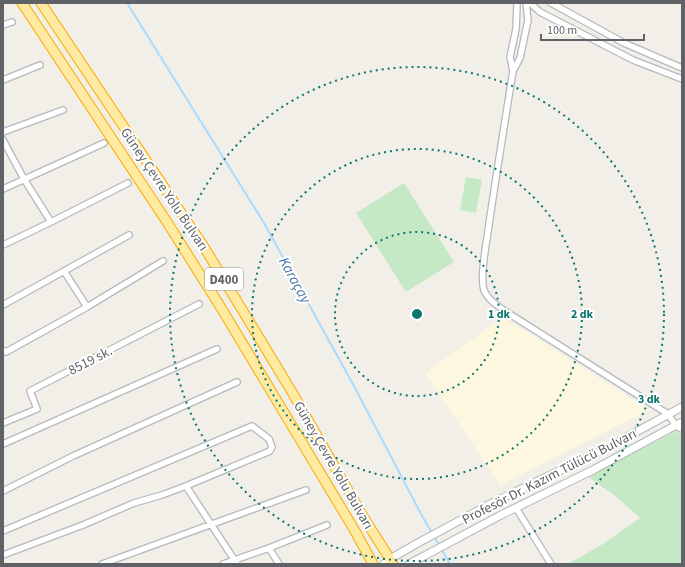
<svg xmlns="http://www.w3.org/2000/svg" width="685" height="567" font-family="'Source Sans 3',sans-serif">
	<rect width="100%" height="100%" fill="#f1efe8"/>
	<!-- commercial -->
	<path fill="#fef7e0" d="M503 317 649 410 500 485 425 373Z"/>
	<!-- green -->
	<path fill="#c5e8c5" d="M466 177 482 180 476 213 460 210Z
		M404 183 454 262 406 292 356 213Z
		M676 431 682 435V564H568L603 544 640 518 614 495 588 477Z"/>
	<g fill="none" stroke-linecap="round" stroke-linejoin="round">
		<!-- stream -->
		<path stroke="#aadaff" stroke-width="2" d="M127 3 264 223 354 386 421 514 450 564"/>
		<defs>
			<path id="minor" d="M526 3 528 20 520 58 513 71C504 127 495 182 487 238 485 251 480 278 484 290 488 300 499 307 508 313L668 414 676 426 682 429
				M530 3 540 12 633 60 682 79
				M551 3 624 43 682 68
				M3 25 12 22
				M513 71 510 57 516 29 517 3
				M3 80 40 65
				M3 132 63 110
				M3 140 24 179 51 222
				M3 189 104 143
				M3 245 51 222 128 183
				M64 271 87 307
				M3 305 129 235
				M3 350 6 352 87 307 163 261
				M3 423 37 409 30 391 199 304
				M3 444 217 349
				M186 486 237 564
				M3 491 73 456 237 382
				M516 508 551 564
				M3 531 252 426 269 439 272 447 270 451 186 486 162 495 134 503 83 525 3 555
				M269 548 279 564
				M102 564 306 490
				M223 564 269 548 327 525"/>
			<path id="tertiary" d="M384 564 390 559 416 544 494 502 603 450 682 407
				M409 564 501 515 593 470 682 422"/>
			<path id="trunk" d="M22 3 165 219 220 306 355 531 373 564
				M41 3 204 247 292 392 362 515 393 564"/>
		</defs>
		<!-- minor casing -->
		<use href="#minor" stroke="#b5b8bc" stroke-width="8"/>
		<!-- tertiary casing -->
		<use href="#tertiary" stroke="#b5b8bc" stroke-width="9"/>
		<!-- trunk casing -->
		<use href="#trunk" stroke="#f9ab00" stroke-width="11"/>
		<!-- minor -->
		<use href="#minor" stroke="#fff" stroke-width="5.5"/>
		<!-- tertiary -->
		<use href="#tertiary" stroke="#fff" stroke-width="7"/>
		<!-- trunk -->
		<use href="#trunk" stroke="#feeaa1" stroke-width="9"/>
	</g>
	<!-- distance rings -->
	<g fill="none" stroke="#0f766e" stroke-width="2" stroke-dasharray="2 4">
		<circle cx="417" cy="314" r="82"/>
		<circle cx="417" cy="314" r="165"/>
		<circle cx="417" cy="314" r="247"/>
	</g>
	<g text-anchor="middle" stroke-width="4" stroke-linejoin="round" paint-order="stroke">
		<!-- shield labels -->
		<rect fill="#fff" stroke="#8f9295" stroke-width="1" x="205" y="268" width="38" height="22" rx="3"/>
		<g font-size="13" font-weight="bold" fill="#5f6368">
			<text x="224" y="284">D400</text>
		</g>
		<!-- street labels -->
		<g font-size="14" fill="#5f6368" stroke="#fff">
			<text transform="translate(165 189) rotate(56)" y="5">Güney Çevre Yolu Bulvarı</text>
			<text transform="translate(90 360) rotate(-27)" y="5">8519 sk.</text>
			<text transform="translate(334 465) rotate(60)" y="5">Güney Çevre Yolu Bulvarı</text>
			<text transform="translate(549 476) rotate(-27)" y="5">Profesör Dr. Kazım Tülücü Bulvarı</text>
		</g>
		<!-- water labels -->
		<g font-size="15" font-style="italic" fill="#4174aa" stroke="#fff">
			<text transform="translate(295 280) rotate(61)" y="5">Karaçay</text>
		</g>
	</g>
	<circle cx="417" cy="314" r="6" fill="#0f766e" stroke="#fff" stroke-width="2"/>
	<g font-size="12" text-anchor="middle" font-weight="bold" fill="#0f766e" stroke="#fff" stroke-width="4" stroke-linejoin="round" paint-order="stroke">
		<text x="499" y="318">1 dk</text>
		<text x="582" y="318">2 dk</text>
		<text x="649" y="403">3 dk</text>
	</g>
	<!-- border -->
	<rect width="685" height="567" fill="none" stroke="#5f6368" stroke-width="8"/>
	<!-- scale -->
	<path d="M541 34v6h103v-6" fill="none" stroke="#5f6368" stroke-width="2"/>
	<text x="547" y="34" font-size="12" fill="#5f6368" stroke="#ffffff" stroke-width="3" paint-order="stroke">100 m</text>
</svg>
